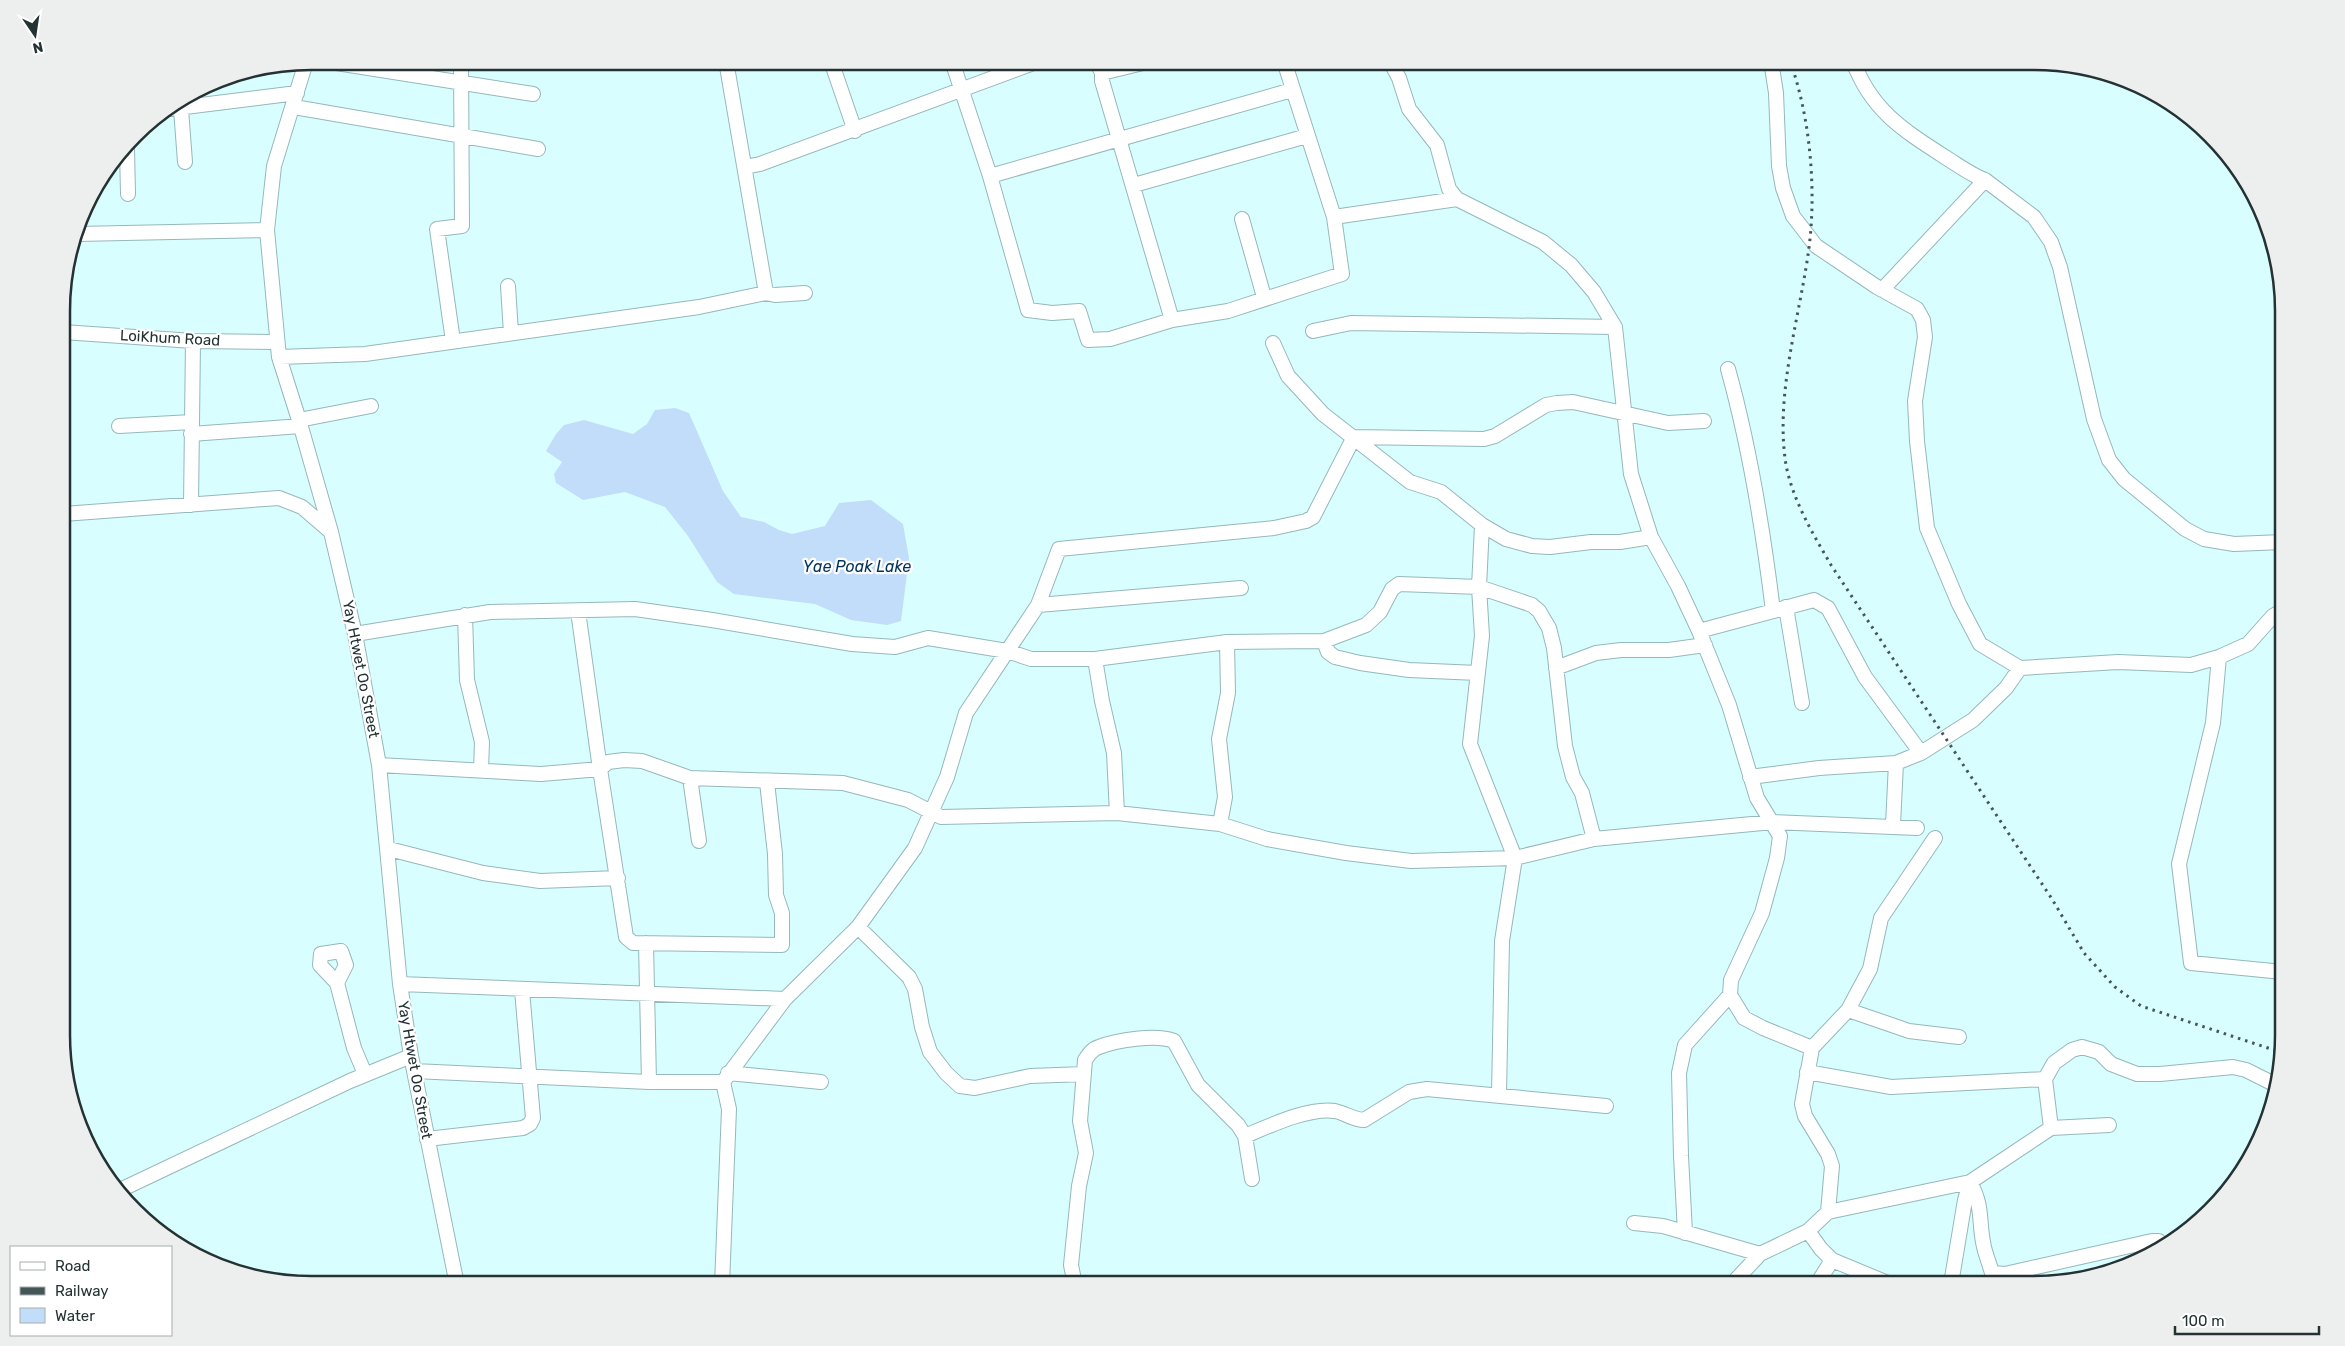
<svg xmlns="http://www.w3.org/2000/svg" width="2345" height="1346" font-family="Rubik,sans-serif">
	<rect width="100%" height="100%" fill="#d9feff"/>
	<!-- water -->
	<path fill="#c2ddfa" d="M675 408 689 413 723 491 741 517 764 522 779 530 792 534 825 526 839 503 871 500 903 524 909 558 901 621 887 625 851 620 815 604 734 594 717 582 688 536 665 507 625 492 583 500 556 483 554 474 562 462 546 451 556 434 564 425 584 420 633 434 647 424 655 410Z"/>
	<g fill="none" stroke-linecap="round" stroke-linejoin="round">
		<defs>
			<path id="minor" d="M324 61 533 94
				M726 61 766 293
				M831 61 855 131
				M952 61 990 176 1028 310 1052 313 1079 311 1088 340 1110 339 1172 320 1228 311 1342 274 1334 217 1284 61
				M1096 61 1102 73V81L1172 320
				M1390 61 1399 78 1409 109 1437 145 1449 189 1457 199 1543 242 1571 265 1594 292 1615 327 1631 474 1651 537 1678 586 1699 631 1729 705 1757 798 1780 836 1777 858 1762 913 1731 980 1730 995 1744 1018 1763 1028 1812 1048
				M1771 61 1776 93 1779 166 1783 188 1793 216 1816 246 1877 287 1917 309 1923 320 1925 337 1915 401 1917 441 1927 528 1959 604 1980 644 2020 668 2118 662 2191 665 2219 657 2248 644 2273 616 2283 610
				M1853 61C1871 110 1903 130 1945 157 1958 165 1971 175 1985 180
				M306 62 274 166 267 230 279 357 299 420 331 532 355 634 379 765 400 984 411 1056 457 1285
				M1102 73 1151 61
				M294 107 538 149
				M169 109 297 93
				M181 109 185 162
				M127 149 128 194
				M745 167 760 164 1039 61
				M990 176 1292 90
				M1134 185 1307 136
				M1334 217 1457 199
				M1242 219 1264 297
				M77 234 267 230
				M508 286 511 333
				M1882 290 1985 180 2034 217 2051 242 2060 267 2094 419 2109 460 2124 479 2185 529 2204 539 2234 544 2283 542
				M1313 331 1351 323 1615 327
				M63 332 193 341 277 342
				M453 341 437 229 462 226 461 61
				M1273 343 1288 376 1323 414 1410 482 1441 492 1482 525 1506 539 1532 546 1550 547 1591 542H1620L1651 537
				M279 357 365 354 699 307 766 293 775 295 805 293
				M1728 369C1750 448 1763 529 1773 611
				M299 420 371 406
				M119 426 192 422
				M191 434 301 426
				M191 505 193 341
				M63 514 279 498 302 507 331 532
				M1482 525 1479 587 1482 636 1470 744 1515 858 1502 941 1499 1094
				M1038 605 1241 588
				M1786 607 1802 703
				M578 611 600 769 626 937 633 943 782 945V913L776 895 775 854 767 782
				M465 615 467 680 482 742 481 770
				M1699 631 1814 600 1828 608 1865 677 1921 753
				M355 634 490 612 635 609 712 620 852 644 895 647 928 638 1007 651 1031 659H1095L1227 642 1324 641 1366 625 1380 612 1392 589 1399 584 1479 587 1532 605 1539 611 1549 628 1554 648 1565 746 1573 777 1582 793 1594 839
				M1324 641 1328 652 1335 657 1360 663 1409 670 1478 673
				M2219 657 2213 723 2179 864 2191 963 2283 972
				M1095 659 1102 701 1114 753 1117 813
				M1556 668 1596 653 1621 650H1669L1705 645
				M379 765 541 774 600 769 608 762 624 760 642 761 690 778 843 783 908 800 941 817 1117 813 1220 824 1267 839 1346 853 1411 861 1515 858 1594 839 1773 822 1917 828
				M1750 777 1819 768 1896 763 1921 753 1973 720 2006 688 2020 668
				M690 778 699 841
				M1220 824 1225 797 1219 739 1228 693 1227 642
				M1893 825 1896 763
				M389 849 483 873 540 881 618 878
				M858 927 909 977 915 989 922 1027 930 1052 946 1073 960 1086 975 1088 1030 1076 1084 1074
				M646 943 649 1082
				M337 983 320 965 321 954 341 951 346 965 337 983 354 1048 365 1074
				M400 984 785 999
				M1848 1010 1909 1031 1959 1037
				M414 1071 649 1082H723
				M1807 1072 1891 1087 2045 1079
				M728 1073 821 1082
				M2051 1128 2045 1079 2054 1063 2072 1050 2082 1047 2099 1052 2111 1064 2137 1074H2160L2233 1067 2246 1070 2278 1086
				M1245 1136C1269 1126 1309 1107 1335 1111 1345 1113 1354 1120 1364 1120L1409 1092 1427 1089 1606 1106
				M427 1139 523 1128 530 1124 533 1118 522 990
				M1970 1182C1984 1208 1978 1221 1984 1247 1987 1260 1993 1271 1994 1284
				M118 1191 350 1081 411 1056
				M1828 1212 1832 1166 1828 1154 1805 1116 1802 1104 1812 1048 1848 1010 1870 969 1881 918 1935 838
				M1634 1223 1663 1226 1760 1254
				M1808 1231 1821 1249 1832 1260 1890 1284
				M1685 1233 1681 1156 1679 1073 1685 1045 1730 995
				M1993 1273 2005 1274 2152 1241H2159L2164 1247
				M1732 1284 1760 1254 1808 1231 1828 1212 1970 1182 2051 1128 2109 1125
				M1817 1284 1832 1260
				M1951 1284 1965 1200 1970 1182
				M722 1285 729 1109 723 1082 785 999 858 927 915 848 947 777 966 713 1038 605 1059 549 1274 528 1306 521 1313 517 1354 437 1484 439 1495 436 1546 405 1557 403 1573 402 1668 423 1704 421
				M1075 1285 1071 1265 1079 1186 1086 1153 1080 1121 1085 1060C1089 1054 1092 1049 1099 1047 1117 1040 1156 1034 1174 1041L1198 1085 1238 1125 1245 1136 1252 1179"/>
		</defs>
		<!-- minor casing -->
		<use href="#minor" stroke="#95b8ba" stroke-width="16"/>
		<!-- minor -->
		<use href="#minor" stroke="#fff" stroke-width="14"/>
		<!-- rail -->
		<path stroke="#445657" stroke-width="3" stroke-dasharray="2.5 5" stroke-linecap="butt" d="M1790 61C1811 119 1817 195 1808 255 1798 323 1775 397 1786 465 1793 501 1813 534 1831 565L2052 899 2084 953 2115 987 2141 1006 2283 1053"/>
	</g>
	<g text-anchor="middle" stroke-width="4.5" stroke-linejoin="round" paint-order="stroke">
		<!-- street labels -->
		<g font-size="15" fill="#243233" stroke="#fff">
			<text transform="translate(170 338) rotate(3)" y="5">LoiKhum Road</text>
			<text transform="translate(361 669) rotate(79)" y="5">Yay Htwet Oo Street</text>
			<text transform="translate(415 1070) rotate(80)" y="5">Yay Htwet Oo Street</text>
		</g>
		<!-- water labels -->
		<g font-size="16" font-style="italic" fill="#00325b" stroke="#fff">
			<text x="857" y="572">Yae Poak Lake</text>
		</g>
	</g>
	<!-- crop -->
	<path d="M0 0H2345V1346H0ZM311 70H2034A241 241 0 0 1 2275 311V1035A241 241 0 0 1 2034 1276H311A241 241 0 0 1 70 1035V311A241 241 0 0 1 311 70Z" fill="#edefef" fill-rule="evenodd"/>
	<path fill="none" stroke="#243233" stroke-width="2.5" d="M311 70H2034A241 241 0 0 1 2275 311V1035A241 241 0 0 1 2034 1276H311A241 241 0 0 1 70 1035V311A241 241 0 0 1 311 70Z"/>
	<!-- legend -->
	<rect x="10" y="1246" width="162" height="90" fill="#ffffff" stroke="#a7adad"/>
	<rect x="20" y="1262" width="25" height="8" fill="#ffffff" stroke="#a7adad"/>
	<text x="55" y="1271" font-size="15" fill="#243233">Road</text>
	<rect x="20" y="1287" width="25" height="8" fill="#445657" stroke="#a7adad"/>
	<text x="55" y="1296" font-size="15" fill="#243233">Railway</text>
	<rect x="20" y="1308" width="25" height="15" fill="#c2ddfa" stroke="#a7adad"/>
	<text x="55" y="1321" font-size="15" fill="#243233">Water</text>
	<!-- north arrow -->
	<g transform="translate(35 35) rotate(167)" stroke="#ffffff" stroke-width="4" paint-order="stroke">
	<path d="M0-4L9 19L0 12L-9 19Z" fill="#243233"/>
	<text y="-8" font-size="14" font-weight="bold" text-anchor="middle" fill="#243233">N</text>
	</g>
	<!-- scale -->
	<path d="M2175 1326v8h144v-8" fill="none" stroke="#243233" stroke-width="2.5"/>
	<text x="2182" y="1326" font-size="15" fill="#243233" stroke="#ffffff" stroke-width="4" paint-order="stroke">100 m</text>
</svg>
